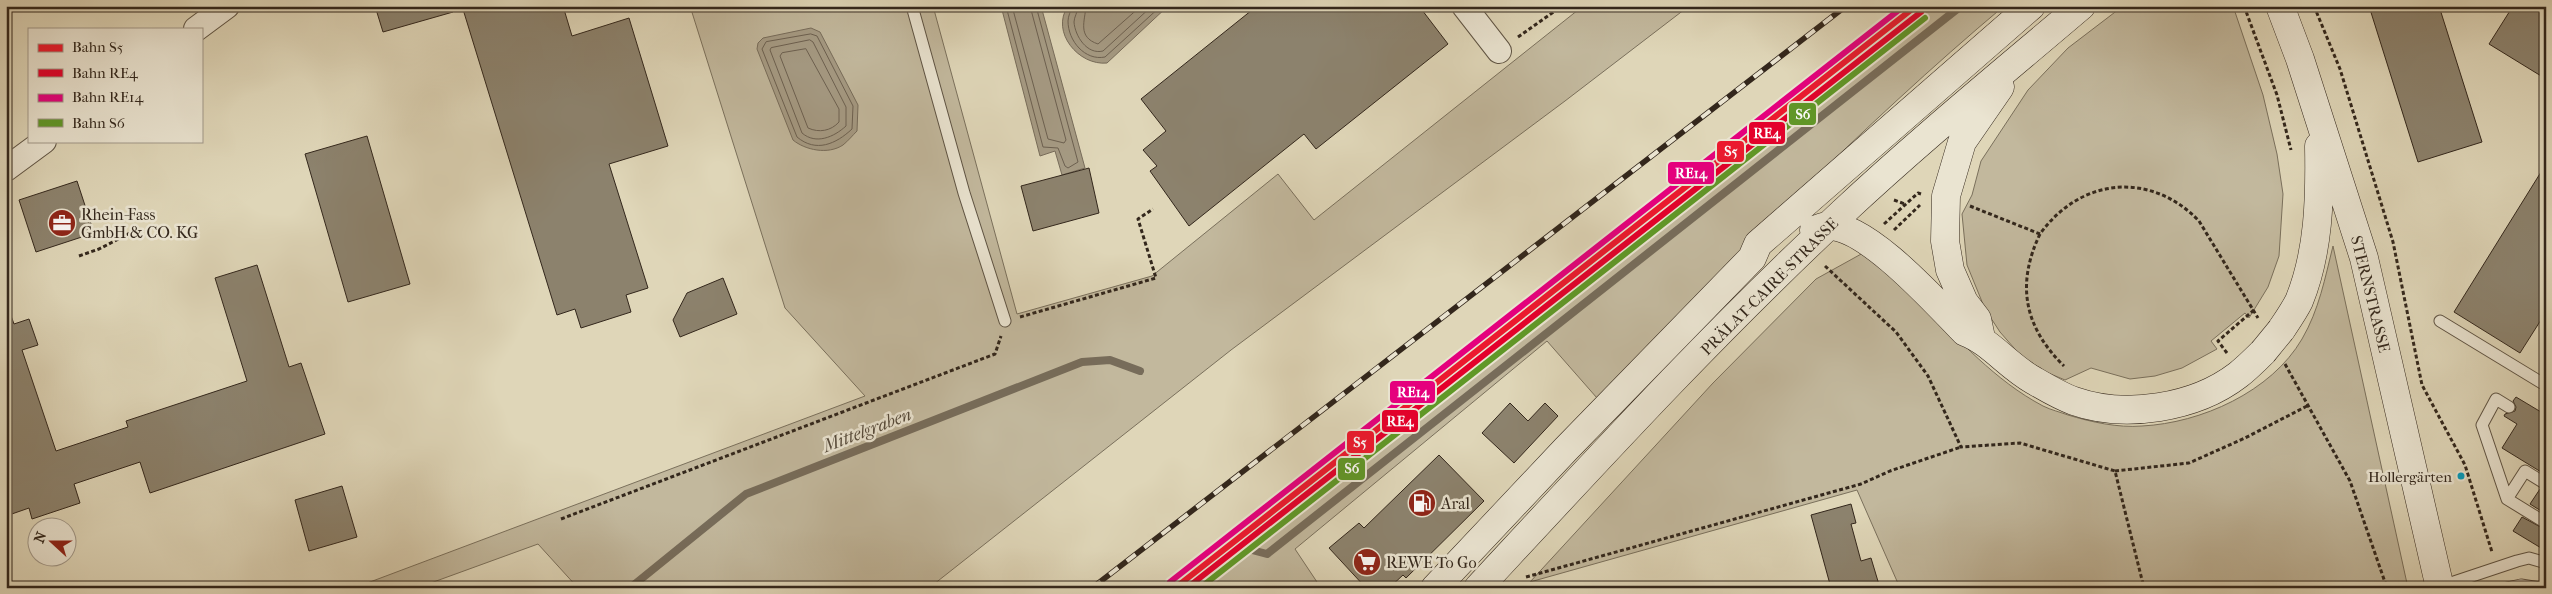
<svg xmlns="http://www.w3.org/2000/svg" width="2552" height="594" font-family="'IM FELL French Canon',serif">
	<rect width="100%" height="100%" fill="#dfd6b8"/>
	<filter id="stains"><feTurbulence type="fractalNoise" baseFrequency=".004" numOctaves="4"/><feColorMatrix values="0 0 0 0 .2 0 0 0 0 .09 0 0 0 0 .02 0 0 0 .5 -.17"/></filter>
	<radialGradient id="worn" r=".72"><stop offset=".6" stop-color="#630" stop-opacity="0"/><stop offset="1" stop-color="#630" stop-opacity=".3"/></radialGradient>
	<!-- green -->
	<path fill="#c2b89d" stroke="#7a705c" d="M690 6H933L1017 314 1152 276 1278 174 1314 220 1583 6H1689L1565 101 1231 350 929 588H578L538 544 417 588H354L865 396 785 308Z
		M1931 6H2004C1860 127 1728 263 1597 398L1547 341 1295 549 1321 588H1190Z
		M2123 6H2233L2263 95 2277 154 2283 194 2279 256 2268 287 2249 318 2245 313 2211 341 2217 349 2182 368 2155 376 2130 379 2091 368 2065 380 2046 372 2021 356 2000 332 1985 309 1967 265 1962 214 1972 195 1981 161 2028 90 2068 48Z
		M2333 246 2408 588H1900L1857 490 1530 582 1713 383 1816 279 1863 253C1882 269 1902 285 1920 302 1960 340 1994 380 2043 406 2051 410 2060 412 2068 415 2091 422 2118 428 2142 426 2201 423 2271 392 2302 339 2319 310 2325 278 2333 246Z"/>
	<!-- water -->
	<path fill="#a59a83" stroke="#776c5a" d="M1001 6H1041L1085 168 1062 175 1055 151 1040 156Z
		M1068 6H1168L1107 63C1079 66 1050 32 1068 6Z
		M811 28 820 32 858 105 857 131C853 135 848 141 843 145 828 155 805 150 793 140L757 49 758 43 763 38Z"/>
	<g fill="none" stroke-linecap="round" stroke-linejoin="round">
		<!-- shore -->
		<path stroke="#6c6050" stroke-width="1" d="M1006 6 1043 147 1058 148 1065 166 1068 168 1078 162 1036 6
			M1012 6 1048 139 1064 143 1066 140 1030 6
			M1072 6C1071 11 1068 16 1068 21 1068 41 1085 61 1105 57L1161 6
			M1078 6C1078 12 1074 17 1074 22 1075 36 1087 55 1103 51L1152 6
			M1086 6C1085 21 1077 37 1098 44L1141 6
			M811 34 817 36 853 106 852 129C836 144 816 153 797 137L762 49 766 42Z
			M810 40 813 42 846 107V126C834 137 816 145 802 133L770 50 771 48Z
			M806 49 839 109V122C831 131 819 133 808 128L780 56 782 53Z"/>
		<!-- stream -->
		<path stroke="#776c5a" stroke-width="8" d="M1252 550 1267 554 1961 6
			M630 588 746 494 1082 362 1110 360 1140 371"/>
	</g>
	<!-- building -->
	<path fill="#8c826d" stroke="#33271c" d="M375 6H452L453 12 383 32Z
		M462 6H563L572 36 629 18 668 146 609 164 648 288 626 295 631 312 581 328 575 309 557 315Z
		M1257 6H1419L1448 44 1316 149 1304 134 1189 226 1150 171 1157 166 1143 150 1166 131 1141 99Z
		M2369 6H2439L2482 142 2418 162Z
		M2513 6H2546V79L2489 44Z
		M367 136 410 284 348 302 305 154Z
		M2546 164V312L2520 353 2454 312Z
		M1089 168 1099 213 1033 231 1021 186Z
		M77 181 94 233 36 252 19 200Z
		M257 265 289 367 301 363 325 434 150 493 140 462 74 484 80 503 32 519 29 508 6 516V313H10L14 324 29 319 38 345 22 350 56 451 128 427 126 421 247 381 215 278Z
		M723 278 737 314 680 337 673 320 687 293Z
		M2516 397 2546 415V475L2502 448 2517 424 2504 416 2505 414 2515 411 2516 407 2513 401Z
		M1510 403 1528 421 1545 403 1558 416 1514 463 1482 433Z
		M1439 455 1484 501 1406 578 1403 575 1389 588H1366L1329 548 1359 523 1364 528Z
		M342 486 357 537 309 551 295 500Z
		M2540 489 2546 491V514L2530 504Z
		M1851 504 1856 523 1851 524 1861 561 1871 558 1880 588H1831L1811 515Z
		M2522 517 2546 530V551L2513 531Z"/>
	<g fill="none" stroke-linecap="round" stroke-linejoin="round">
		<defs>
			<path id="lane" d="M912 6 964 193 1005 321
				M2440 321 2542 383 2546 377
				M2546 484 2525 471 2507 499 2546 523
				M2507 499 2482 425 2496 399 2509 407
				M2439 587 2517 561 2529 558 2546 563
				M2507 588 2521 585 2540 588"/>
			<path id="street" d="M1464 6 1499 51
				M196 29 227 6
				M6 169 44 141"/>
			<path id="secondary" d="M2280 6 2300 59 2364 258 2440 588
				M1814 230C1818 229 1824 226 1828 226 1868 225 1938 305 1965 332 1991 342 2008 366 2033 380 2045 387 2060 396 2074 401 2125 419 2195 408 2238 375 2247 368 2255 360 2263 352
				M2281 330C2287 321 2294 311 2299 301 2319 252 2320 198 2319 146
				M1981 338 1977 319 1964 302 1950 270 1945 241 1946 196 1962 142 2000 87
				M1435 588 1566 449 1752 258 1758 244 2031 6
				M1478 588C1596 461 1715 331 1842 213 1919 141 2001 74 2081 6"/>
		</defs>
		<!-- lane casing -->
		<use href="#lane" stroke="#5e5343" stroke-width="13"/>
		<!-- street casing -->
		<use href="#street" stroke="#5e5343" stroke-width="26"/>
		<!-- secondary casing -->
		<use href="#secondary" stroke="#33271c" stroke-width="29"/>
		<!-- path -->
		<path stroke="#33271c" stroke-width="3" stroke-dasharray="4 2.5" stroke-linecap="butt" d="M2244 6 2277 95 2291 150
			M2314 6 2340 69 2393 242 2422 385 2465 465 2492 552
			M1518 37 1562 6
			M1894 200 1905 204
			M1970 206 2040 234C2081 177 2151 171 2199 221L2258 318
			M1884 224 1918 193 1921 194
			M1894 230 1920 205
			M2040 234C2016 284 2024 327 2064 366
			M79 256 99 249 130 233
			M1825 266 1896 332 1928 376 1961 447 2020 443 2115 471 2144 588
			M1020 317 1156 278 1138 219 1153 209
			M2227 353 2218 341 2254 310
			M2285 364 2350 481 2387 588
			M2115 471 2189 463 2245 438 2309 405
			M561 519 995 354 1001 336
			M1526 577 1861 484 1890 471 1961 447"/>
		<!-- lane -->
		<use href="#lane" stroke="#eae4d1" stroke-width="11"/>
		<!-- street -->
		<use href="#street" stroke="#eae4d1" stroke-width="24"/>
		<!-- secondary -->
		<use href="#secondary" stroke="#eae4d1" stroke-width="28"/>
		<defs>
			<path id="rail" d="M1092 588 1846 6"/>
		</defs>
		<!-- rail casing -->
		<use href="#rail" stroke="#33271c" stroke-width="5.5"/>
		<!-- rail -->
		<use href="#rail" stroke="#eae4d1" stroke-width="4" stroke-dasharray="11" stroke-linecap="butt"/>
		<defs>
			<path id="secondary-bridge" d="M2263 352 2281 330"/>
		</defs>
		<!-- secondary-bridge casing -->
		<use href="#secondary-bridge" stroke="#33271c" stroke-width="29" stroke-linecap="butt"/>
		<!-- secondary-bridge -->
		<use href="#secondary-bridge" stroke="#eae4d1" stroke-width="28"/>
		<defs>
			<path id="rail-1" d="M1175 588 1916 6"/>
			<path id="rail-2" d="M1187 588 1921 12"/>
			<path id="rail-3" d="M1170 582 1904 6"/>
			<path id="rail-4" d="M1200 588 1925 18"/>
		</defs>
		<!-- rail-1 casing -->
		<use href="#rail-1" stroke="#eae4d1" stroke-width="10"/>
		<!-- rail-2 casing -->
		<use href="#rail-2" stroke="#eae4d1" stroke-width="10"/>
		<!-- rail-3 casing -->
		<use href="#rail-3" stroke="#eae4d1" stroke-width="10"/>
		<!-- rail-4 casing -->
		<use href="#rail-4" stroke="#eae4d1" stroke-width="10"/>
		<!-- rail-1 -->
		<use href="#rail-1" stroke="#ec192e" stroke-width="6"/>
		<!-- rail-2 -->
		<use href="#rail-2" stroke="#e4002b" stroke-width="6"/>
		<!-- rail-3 -->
		<use href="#rail-3" stroke="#e5007d" stroke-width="6"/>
		<!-- rail-4 -->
		<use href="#rail-4" stroke="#609827" stroke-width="6"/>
	</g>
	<!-- icons -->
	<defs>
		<symbol id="office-disc" viewBox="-11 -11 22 22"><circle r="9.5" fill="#8f2418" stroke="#eae4d1"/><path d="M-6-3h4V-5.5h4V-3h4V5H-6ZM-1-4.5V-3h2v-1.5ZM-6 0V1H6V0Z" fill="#fff"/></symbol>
		<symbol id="fuel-disc" viewBox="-11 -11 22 22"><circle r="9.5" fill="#8f2418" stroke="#eae4d1"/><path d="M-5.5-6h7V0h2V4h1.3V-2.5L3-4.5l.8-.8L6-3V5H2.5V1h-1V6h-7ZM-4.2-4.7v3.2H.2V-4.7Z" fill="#fff"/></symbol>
		<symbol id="supermarket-disc" viewBox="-11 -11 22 22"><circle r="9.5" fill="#8f2418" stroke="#eae4d1"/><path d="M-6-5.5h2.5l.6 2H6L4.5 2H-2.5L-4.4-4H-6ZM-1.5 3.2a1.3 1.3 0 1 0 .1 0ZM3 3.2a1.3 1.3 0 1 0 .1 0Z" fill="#fff"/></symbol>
	</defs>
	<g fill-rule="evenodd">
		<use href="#office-disc" x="46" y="207" width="32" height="32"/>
		<use href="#fuel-disc" x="1406" y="487" width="32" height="32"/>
		<use href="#supermarket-disc" x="1351" y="546" width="32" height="32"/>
	</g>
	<!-- markers -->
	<circle fill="#059cbc" stroke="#eae4d1" stroke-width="2" cx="2461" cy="476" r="4.5"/>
	<g text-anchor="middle" stroke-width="5" stroke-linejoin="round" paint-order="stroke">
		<!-- bus labels -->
		<g font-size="15" fill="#33271c" stroke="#eae4d1" text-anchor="end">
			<text x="2452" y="482">Hollergärten</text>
		</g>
		<!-- poi labels -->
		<g font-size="16" fill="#33271c" stroke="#eae4d1" text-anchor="start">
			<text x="81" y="220">Rhein-Fass<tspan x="81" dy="18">GmbH &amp; CO. KG</tspan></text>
			<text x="1441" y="509">Aral</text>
			<text x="1386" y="568">REWE To Go</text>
		</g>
		<!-- street labels -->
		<g font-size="16" fill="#33271c" stroke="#eae4d1">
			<text transform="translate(1769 286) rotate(-45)" y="6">PRÄLAT-CAIRE-STRASSE</text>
			<text transform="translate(2371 294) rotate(76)" y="6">STERNSTRASSE</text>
		</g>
		<!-- water labels -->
		<g font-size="18" font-style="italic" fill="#554a3b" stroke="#eae4d1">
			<text transform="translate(867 430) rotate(-21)" y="6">Mittelgraben</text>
		</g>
	</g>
	<g stroke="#eae4d1" stroke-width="2">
		<rect x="1788" y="102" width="29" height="24" rx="5" fill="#609827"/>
		<rect x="1748" y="121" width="38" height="24" rx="5" fill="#e4002b"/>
		<rect x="1716" y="140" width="29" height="23" rx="5" fill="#ec192e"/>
		<rect x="1667" y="161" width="48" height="24" rx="5" fill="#e5007d"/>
		<rect x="1389" y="380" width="47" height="24" rx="5" fill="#e5007d"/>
		<rect x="1381" y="409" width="38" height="24" rx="5" fill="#e4002b"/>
		<rect x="1346" y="430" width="29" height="24" rx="5" fill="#ec192e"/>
		<rect x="1337" y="457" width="29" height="24" rx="5" fill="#609827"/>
	</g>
	<g font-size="14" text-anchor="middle" font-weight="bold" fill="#fff">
		<text x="1803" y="119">S6</text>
		<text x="1767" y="138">RE4</text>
		<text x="1731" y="156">S5</text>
		<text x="1691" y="178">RE14</text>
		<text x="1413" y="397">RE14</text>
		<text x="1400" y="426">RE4</text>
		<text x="1360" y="447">S5</text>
		<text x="1352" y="473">S6</text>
	</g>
	<!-- margin -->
	<rect width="2552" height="594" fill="none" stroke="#dfd6b8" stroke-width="25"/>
	<rect x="8" y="8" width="2537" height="579" fill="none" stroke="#33271c" stroke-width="2.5"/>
	<rect x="12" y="12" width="2527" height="569" fill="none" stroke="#33271c"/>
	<!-- legend -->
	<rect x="28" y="28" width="175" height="115" fill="#eae4d1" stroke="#a19889"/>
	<rect x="38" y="44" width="25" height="8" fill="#ec192e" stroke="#a19889"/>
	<text x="72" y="52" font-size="15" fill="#33271c">Bahn S5</text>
	<rect x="38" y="69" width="25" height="8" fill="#e4002b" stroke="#a19889"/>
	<text x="72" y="78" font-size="15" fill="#33271c">Bahn RE4</text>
	<rect x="38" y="94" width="25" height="8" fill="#e5007d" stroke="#a19889"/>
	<text x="72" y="102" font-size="15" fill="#33271c">Bahn RE14</text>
	<rect x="38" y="119" width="25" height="8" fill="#609827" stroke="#a19889"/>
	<text x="72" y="128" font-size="15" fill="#33271c">Bahn S6</text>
	<!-- north arrow -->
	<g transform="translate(52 542) rotate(291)"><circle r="24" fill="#eae4d1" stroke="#a19889"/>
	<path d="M0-4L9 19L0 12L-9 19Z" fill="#8f2418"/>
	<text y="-8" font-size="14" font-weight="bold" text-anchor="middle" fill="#33271c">N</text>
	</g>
	<rect width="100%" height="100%" filter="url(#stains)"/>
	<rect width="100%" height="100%" fill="url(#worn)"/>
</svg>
